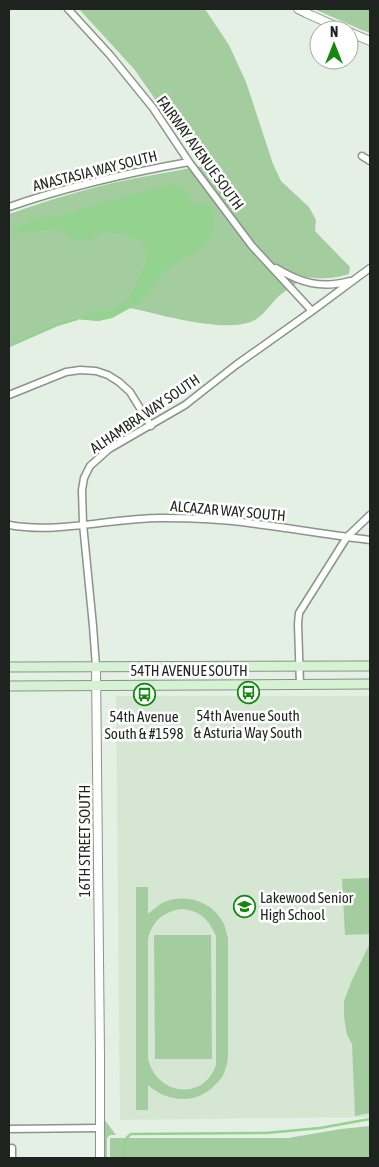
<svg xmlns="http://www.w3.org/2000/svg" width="379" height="1167" font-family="'Asap Condensed',sans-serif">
	<rect width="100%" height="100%" fill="#e4f0e3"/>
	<!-- built -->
	<path fill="#d5e6d3" d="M116 696H370V1117L120 1120Z"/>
	<!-- green -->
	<path fill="#a3cd9f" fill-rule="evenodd" d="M79 9H205L229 45 246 82 273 164 281 181 309 207 316 220 315 231 350 267 349 274C332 279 322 279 305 277 297 283 288 289 280 295 271 303 265 314 255 320 227 335 160 314 130 308L112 318 98 321 77 319 57 325 9 346V214C52 199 97 185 142 177 162 173 182 170 202 166L134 69Z
		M314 9H370V33L362 30Z
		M369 878 370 934 345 935 342 879Z
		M136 887H148V914C153 910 158 905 164 902 184 894 209 900 221 919 225 924 226 931 228 938V1058C227 1062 227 1066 225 1070 224 1076 219 1081 214 1086 195 1105 167 1102 148 1085V1110H136ZM182 909C201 911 208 919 216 936V1065C203 1102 157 1095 148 1059V939C153 920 163 912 182 909Z
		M154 935H211L212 1059H155Z
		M370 943V1113L355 1116 352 1044 347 1035 344 1017V1001L352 980Z
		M104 1119 116 1135H110L107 1138V1158H104Z
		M370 1126V1158H110V1138H288L341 1129Z"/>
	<!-- water -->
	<path fill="#94d28f" d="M170 185C189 185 186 191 193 205L206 204 210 207 214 220V229L205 245 197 252 183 258 164 271 150 292 139 303 112 318 98 321 77 319 94 312 108 311 120 306 131 297 142 269 146 262 148 253C146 249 143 244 139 241 132 235 110 231 102 234 94 237 89 242 80 241 69 240 63 229 52 229 48 229 44 231 40 231 30 233 19 233 9 233V232L22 225 47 216 66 214 86 207 156 188Z"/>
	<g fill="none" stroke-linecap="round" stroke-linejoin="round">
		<!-- stream -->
		<path stroke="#94d28f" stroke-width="2.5" d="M9 346 57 325 77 319
			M124 1158C124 1148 122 1140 131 1134L266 1133 320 1128 370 1119"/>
		<defs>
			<path id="minor" d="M68 9 110 55 153 108 189 162 252 246 312 311
				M362 156 370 161
				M9 207C69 186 127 173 189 162
				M276 268C301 283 321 289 350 281
				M9 395 66 372 80 370 96 371 108 375 119 382 130 392 151 426
				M9 525C59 534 110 518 161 518 190 518 220 519 249 523 289 528 330 535 370 540
				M96 667 93 626 83 524 82 490 84 478 90 466 109 449 185 405 236 365 312 311 370 268
				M300 685 298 624 299 613 347 537 370 515
				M9 1129 100 1128
				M9 1148H12V1158"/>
			<path id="tertiary" d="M298 9 306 13 344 30
				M349 32 370 41
				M96 667 100 1056V1158"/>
			<path id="secondary" d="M9 667 370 666
				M9 686 370 684"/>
		</defs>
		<!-- minor casing -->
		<use href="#minor" stroke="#8a9489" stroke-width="9"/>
		<!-- tertiary casing -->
		<use href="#tertiary" stroke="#8a9489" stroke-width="10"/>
		<!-- secondary casing -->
		<use href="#secondary" stroke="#8a9489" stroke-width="11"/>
		<!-- minor -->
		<use href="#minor" stroke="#fff" stroke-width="6"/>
		<!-- tertiary -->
		<use href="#tertiary" stroke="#fff" stroke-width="8"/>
		<!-- secondary -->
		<use href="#secondary" stroke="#d7f1d5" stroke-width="9"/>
	</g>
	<!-- icons -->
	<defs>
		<symbol id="bus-ring" viewBox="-11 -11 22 22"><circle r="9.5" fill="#fff" stroke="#11890e" stroke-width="1.5"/><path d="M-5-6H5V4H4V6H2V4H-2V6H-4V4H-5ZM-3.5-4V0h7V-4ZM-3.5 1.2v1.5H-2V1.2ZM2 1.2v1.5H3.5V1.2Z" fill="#11890e"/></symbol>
		<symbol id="school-ring" viewBox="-11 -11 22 22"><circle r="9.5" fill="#fff" stroke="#11890e" stroke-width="1.5"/><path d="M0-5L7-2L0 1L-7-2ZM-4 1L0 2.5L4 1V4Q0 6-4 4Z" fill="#11890e"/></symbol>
	</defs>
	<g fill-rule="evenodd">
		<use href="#bus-ring" x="236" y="680" width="25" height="25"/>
		<use href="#bus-ring" x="132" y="682" width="25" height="25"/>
		<use href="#school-ring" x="232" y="894" width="25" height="25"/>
	</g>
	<g text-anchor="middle" stroke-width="5" stroke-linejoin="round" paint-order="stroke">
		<!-- street labels -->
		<g font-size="15" fill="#1f231f" stroke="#fff">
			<text transform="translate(200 153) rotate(54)" y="5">FAIRWAY AVENUE SOUTH</text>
			<text transform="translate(95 171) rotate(-14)" y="5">ANASTASIA WAY SOUTH</text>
			<text transform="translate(145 414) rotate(-34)" y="5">ALHAMBRA WAY SOUTH</text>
			<text transform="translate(228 511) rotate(5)" y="5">ALCAZAR WAY SOUTH</text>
			<text x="189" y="676">54TH AVENUE SOUTH</text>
			<text transform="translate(85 841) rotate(-90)" y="5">16TH STREET SOUTH</text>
		</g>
		<!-- poi labels -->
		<g font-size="15" fill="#1f231f" stroke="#fff">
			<text x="248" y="721">54th Avenue South<tspan x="248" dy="17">&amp; Asturia Way South</tspan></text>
			<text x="144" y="722">54th Avenue<tspan x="144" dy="17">South &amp; #1598</tspan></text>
			<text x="260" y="903" text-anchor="start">Lakewood Senior<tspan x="260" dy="17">High School</tspan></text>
		</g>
	</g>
	<!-- border -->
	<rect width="379" height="1167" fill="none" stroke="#1f231f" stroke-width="20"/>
	<!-- north arrow -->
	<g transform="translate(334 45)"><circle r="24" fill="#ffffff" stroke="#a5a7a5"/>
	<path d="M0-4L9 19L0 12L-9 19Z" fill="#11890e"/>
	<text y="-8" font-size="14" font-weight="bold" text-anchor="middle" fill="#1f231f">N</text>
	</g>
</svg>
